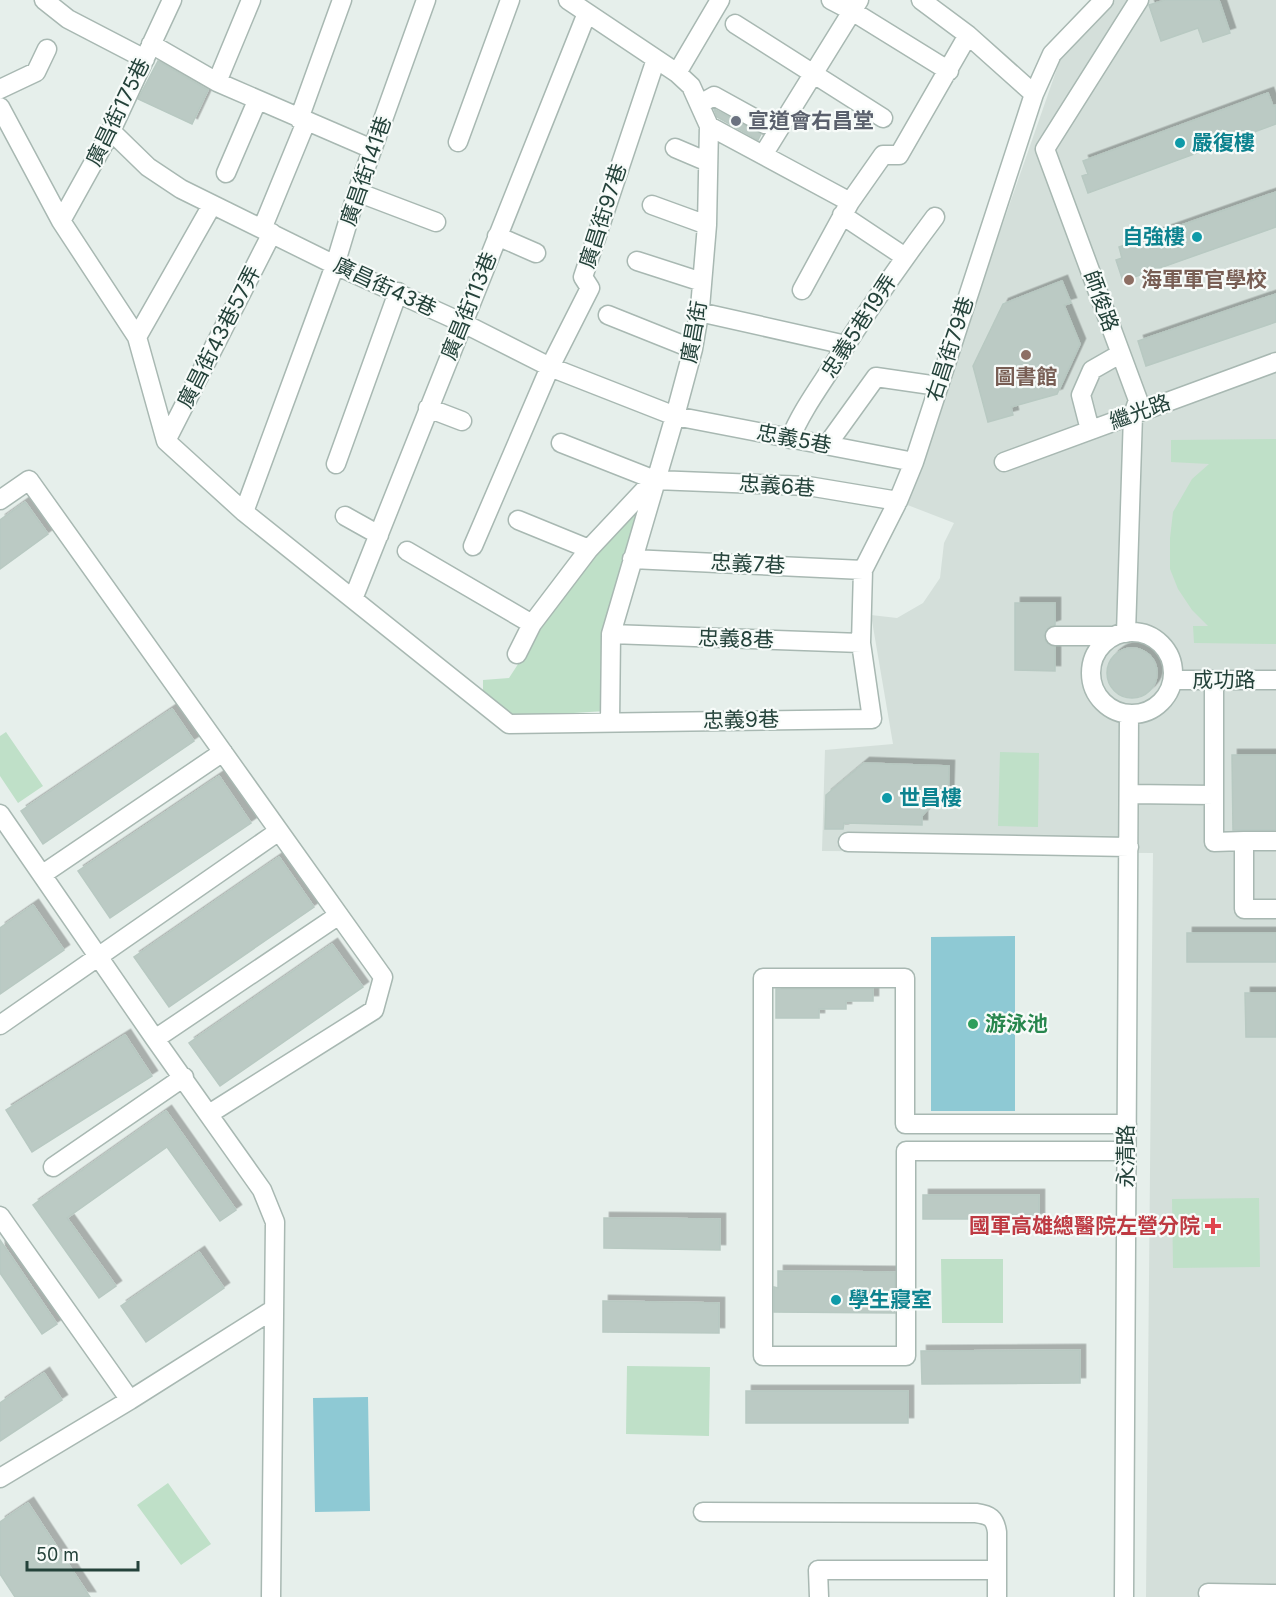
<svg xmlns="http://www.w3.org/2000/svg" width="1276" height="1597" font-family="Inter,'Noto Sans TC',sans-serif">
	<defs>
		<filter id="shadow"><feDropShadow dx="5.5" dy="-5.5" stdDeviation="0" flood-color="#0004"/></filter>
	</defs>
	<rect width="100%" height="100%" fill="#e6efeb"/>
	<!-- built -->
	<path fill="#d4dfda" d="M1115 0H1276V1597H1146L1153 853 822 851 825 750 893 744 871 615 897 618 923 603 940 578 944 543 954 523 905 504 1061 57Z"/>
	<!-- green -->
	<path fill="#bfe0c8" d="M1276 439V644L1194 643 1193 626H1208L1192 610 1178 589 1170 569V538L1173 512 1192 479 1209 464 1171 462V440Z
		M645 496 605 711 511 717 483 696V680L509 678 587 558Z
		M6 732 43 786 18 803 0 776V736Z
		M1000 752 1039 753 1038 827 998 826Z
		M1259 1198 1260 1267 1173 1268 1172 1199Z
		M941 1259H1003V1323H942Z
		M627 1366 710 1367 709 1436 626 1434Z
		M168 1483 211 1544 181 1565 137 1505Z"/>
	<!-- water -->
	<path fill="#8ec9d4" d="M1015 936V1111H931V937Z
		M368 1397 370 1511 315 1512 313 1398Z"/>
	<!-- building -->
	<path fill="#bbcac4" stroke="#b8c9c2" stroke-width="1.5" filter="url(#shadow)" d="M1165 0H1219L1230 33 1203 42 1198 28 1161 41 1149 5Z
		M158 61 208 90 192 124 138 99Z
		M1268 93 1273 106 1276 105V124L1088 193 1082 176 1088 174 1083 161Z
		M714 109 761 134 758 140 717 117Z
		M1276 192V227L1123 281 1116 260 1122 258 1119 247Z
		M1062 281 1071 303 1064 305 1080 344 1057 394 1011 407 1013 415 988 422 973 366 1003 304Z
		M1276 294V322L1146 366 1138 341Z
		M25 502 48 534 0 569V520Z
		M1015 603H1055V625L1049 627 1044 635 1046 642 1055 647V671L1015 670Z
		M1107 673a25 25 0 1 1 50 0a25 25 0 1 1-50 0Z
		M172 709 194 741 43 844 21 811Z
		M1232 755H1276V830H1233Z
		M864 763 949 766 948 802 935 801 922 816V825L844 823 843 829H825L826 795Z
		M219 776 251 823 110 918 78 871Z
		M279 857 314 907 169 1007 134 957Z
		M33 905 64 950 0 994V928Z
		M1187 933H1276V962H1187Z
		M332 944 363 987 220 1086 189 1043Z
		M776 989H873V1001H846V1009H819V1018H776Z
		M1245 993H1276V1037H1246Z
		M125 1035 152 1076 32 1152 6 1110Z
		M166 1111 236 1210 220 1221 167 1147 67 1218 116 1286 99 1298 33 1205Z
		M923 1195H1039V1219H923Z
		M604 1218 720 1219V1250L604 1248Z
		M0 1240 57 1324 42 1334 0 1273Z
		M199 1252 224 1288 146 1342 121 1306Z
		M778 1271 895 1272V1313L774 1312V1287L778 1288Z
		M603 1301 719 1303V1333L603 1332Z
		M1080 1350V1383L922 1384 921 1351Z
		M44 1373 62 1400 0 1441V1403Z
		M746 1391H908V1423H746Z
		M28 1503 90 1597H15L0 1574V1522Z"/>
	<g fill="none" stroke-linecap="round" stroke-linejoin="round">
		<defs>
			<path id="minor" d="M44 0 68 19 145 59
				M568 0 677 73 691 86 709 126 707 225 700 308 693 349 675 416 611 634 610 722
				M831 0 852 11 949 71
				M921 0 968 35 1034 94
				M735 24 883 118
				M151 44 217 82 372 149
				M677 73 720 0
				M217 82 251 0
				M0 89 36 72 47 49
				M700 104 714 96 765 124
				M0 107 61 221 137 337 166 441 244 512 509 724 872 719 861 643 863 570 898 501 914 462 1034 94 1052 54 1104 0
				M299 119 342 0
				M709 126 850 202
				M111 131 148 167 181 189 335 265 463 323 550 367 675 416 914 462
				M458 142 510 0
				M675 148 708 162
				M763 155 859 0
				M226 173 257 101
				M357 192 436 222
				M652 205 707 225
				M842 215 905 257
				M61 221 111 131 172 0
				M262 229 306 122
				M497 236 536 253
				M637 261 702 282
				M802 290 850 202 883 155H899L968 35
				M699 312 846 345
				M608 315 693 349
				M137 337 212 205
				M428 408 462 421
				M1090 430 1081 395 1092 370 1120 354
				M790 439C801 412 818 389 834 364 865 314 899 265 935 217
				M166 441 272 233
				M561 443 655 480 808 486 898 501
				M827 445 876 377 938 386
				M1004 462 1276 362
				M336 464 398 292
				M0 500 29 480 383 977 374 1010 209 1114
				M244 512 335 265 357 192 426 0
				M345 516 379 535
				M518 520 589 549
				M473 546 550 367 590 288 583 277 656 59
				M407 551 532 624
				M632 559 863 570
				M353 599 587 13
				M1091 673a41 41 0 1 1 82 0a41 41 0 1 1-82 0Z
				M1126 633 1133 415 1138 400 1045 149 1139 0
				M611 634 861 643
				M1055 636H1113
				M517 654 532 624 589 549 651 483
				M1173 680H1276
				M1129 794 1214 795V842L1244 841V909H1276
				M1214 795V680
				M0 814 155 1039 262 1190 275 1222 271 1597
				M1244 841H1276
				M848 842 1129 847
				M43 874 223 752
				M0 1025 279 831
				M155 1039 339 915
				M1126 1151H906V1356H763V978H905V1124H1127
				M53 1167 184 1077
				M0 1216 130 1400
				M0 1478 130 1400 274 1309
				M703 1512 976 1513C990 1515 995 1518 997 1532V1597
				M1208 1593 1276 1594
				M819 1597 818 1570H997
				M1124 1597 1129 714"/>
		</defs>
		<!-- minor casing -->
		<use href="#minor" stroke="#a8b8b2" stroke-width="21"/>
		<!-- minor -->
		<use href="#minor" stroke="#fff" stroke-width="18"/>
	</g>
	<!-- markers -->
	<circle fill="#6b7280" stroke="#f7fbf9" stroke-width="2" cx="736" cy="121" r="6"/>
	<g fill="#0f9aa8" stroke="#f7fbf9" stroke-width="2">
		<circle cx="1180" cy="143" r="6"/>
		<circle cx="1197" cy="237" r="6"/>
		<circle cx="887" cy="798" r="6"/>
		<circle cx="836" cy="1300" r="6"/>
	</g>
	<g fill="#8d6e63" stroke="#f7fbf9" stroke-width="2">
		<circle cx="1129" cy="280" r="6"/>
		<circle cx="1026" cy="355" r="6"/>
	</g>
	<circle fill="#2e9e5b" stroke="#f7fbf9" stroke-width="2" cx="973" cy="1024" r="6"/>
	<path fill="#e0444e" stroke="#f7fbf9" stroke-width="2" d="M1210 1217h6v6h6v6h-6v6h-6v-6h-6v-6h6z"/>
	<g text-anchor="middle" stroke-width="4.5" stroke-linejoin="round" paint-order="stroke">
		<!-- street labels -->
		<g font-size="21" fill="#24423a" stroke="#f7fbf9">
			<text transform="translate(118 112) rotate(-64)" y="7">廣昌街175巷</text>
			<text transform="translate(366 171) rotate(-71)" y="7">廣昌街141巷</text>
			<text transform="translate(603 216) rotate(-72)" y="7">廣昌街97巷</text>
			<text transform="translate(385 287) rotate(25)" y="7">廣昌街43巷</text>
			<text transform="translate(1101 301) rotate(70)" y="7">師俊路</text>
			<text transform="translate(469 306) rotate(-68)" y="7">廣昌街113巷</text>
			<text transform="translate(859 326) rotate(-57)" y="7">忠義5巷19弄</text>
			<text transform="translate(694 332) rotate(-80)" y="7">廣昌街</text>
			<text transform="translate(219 337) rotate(-63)" y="7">廣昌街43巷57弄</text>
			<text transform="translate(950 349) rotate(-72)" y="7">右昌街79巷</text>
			<text transform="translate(1140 412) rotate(-20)" y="7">繼光路</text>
			<text transform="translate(794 439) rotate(11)" y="7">忠義5巷</text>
			<text transform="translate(777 486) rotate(4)" y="7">忠義6巷</text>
			<text transform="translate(748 564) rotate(3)" y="7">忠義7巷</text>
			<text transform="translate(736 639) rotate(2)" y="7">忠義8巷</text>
			<text x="1224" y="687">成功路</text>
			<text transform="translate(741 720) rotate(-1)" y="7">忠義9巷</text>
			<text transform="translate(1126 1156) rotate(-90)" y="7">永清路</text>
		</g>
		<!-- worship labels -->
		<g font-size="21" font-weight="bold" fill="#5b616d" stroke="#f7fbf9" text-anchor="start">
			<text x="748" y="128">宣道會右昌堂</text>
		</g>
		<!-- culture labels -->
		<g font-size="21" font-weight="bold" fill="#0d838f" stroke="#f7fbf9" text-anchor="start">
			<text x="1192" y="150">嚴復樓</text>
			<text x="1185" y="244" text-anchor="end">自強樓</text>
			<text x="899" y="805">世昌樓</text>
			<text x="848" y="1307">學生寢室</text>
		</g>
		<!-- education labels -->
		<g font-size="21" font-weight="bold" fill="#785e54" stroke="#f7fbf9" text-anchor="start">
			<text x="1141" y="287">海軍軍官學校</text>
			<text x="1026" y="384" text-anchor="middle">圖書館</text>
		</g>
		<!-- leisure labels -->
		<g font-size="21" font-weight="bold" fill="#27864d" stroke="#f7fbf9" text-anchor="start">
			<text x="985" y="1031">游泳池</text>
		</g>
		<!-- health labels -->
		<g font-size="21" font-weight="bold" fill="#be3a42" stroke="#f7fbf9" text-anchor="end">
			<text x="1200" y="1233">國軍高雄總醫院左營分院</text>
		</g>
	</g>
	<!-- scale -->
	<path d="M27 1561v9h111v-9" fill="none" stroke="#24423a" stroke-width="3"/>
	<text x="36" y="1561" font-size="18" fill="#24423a" stroke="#f7fbf9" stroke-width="4.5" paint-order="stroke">50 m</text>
</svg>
